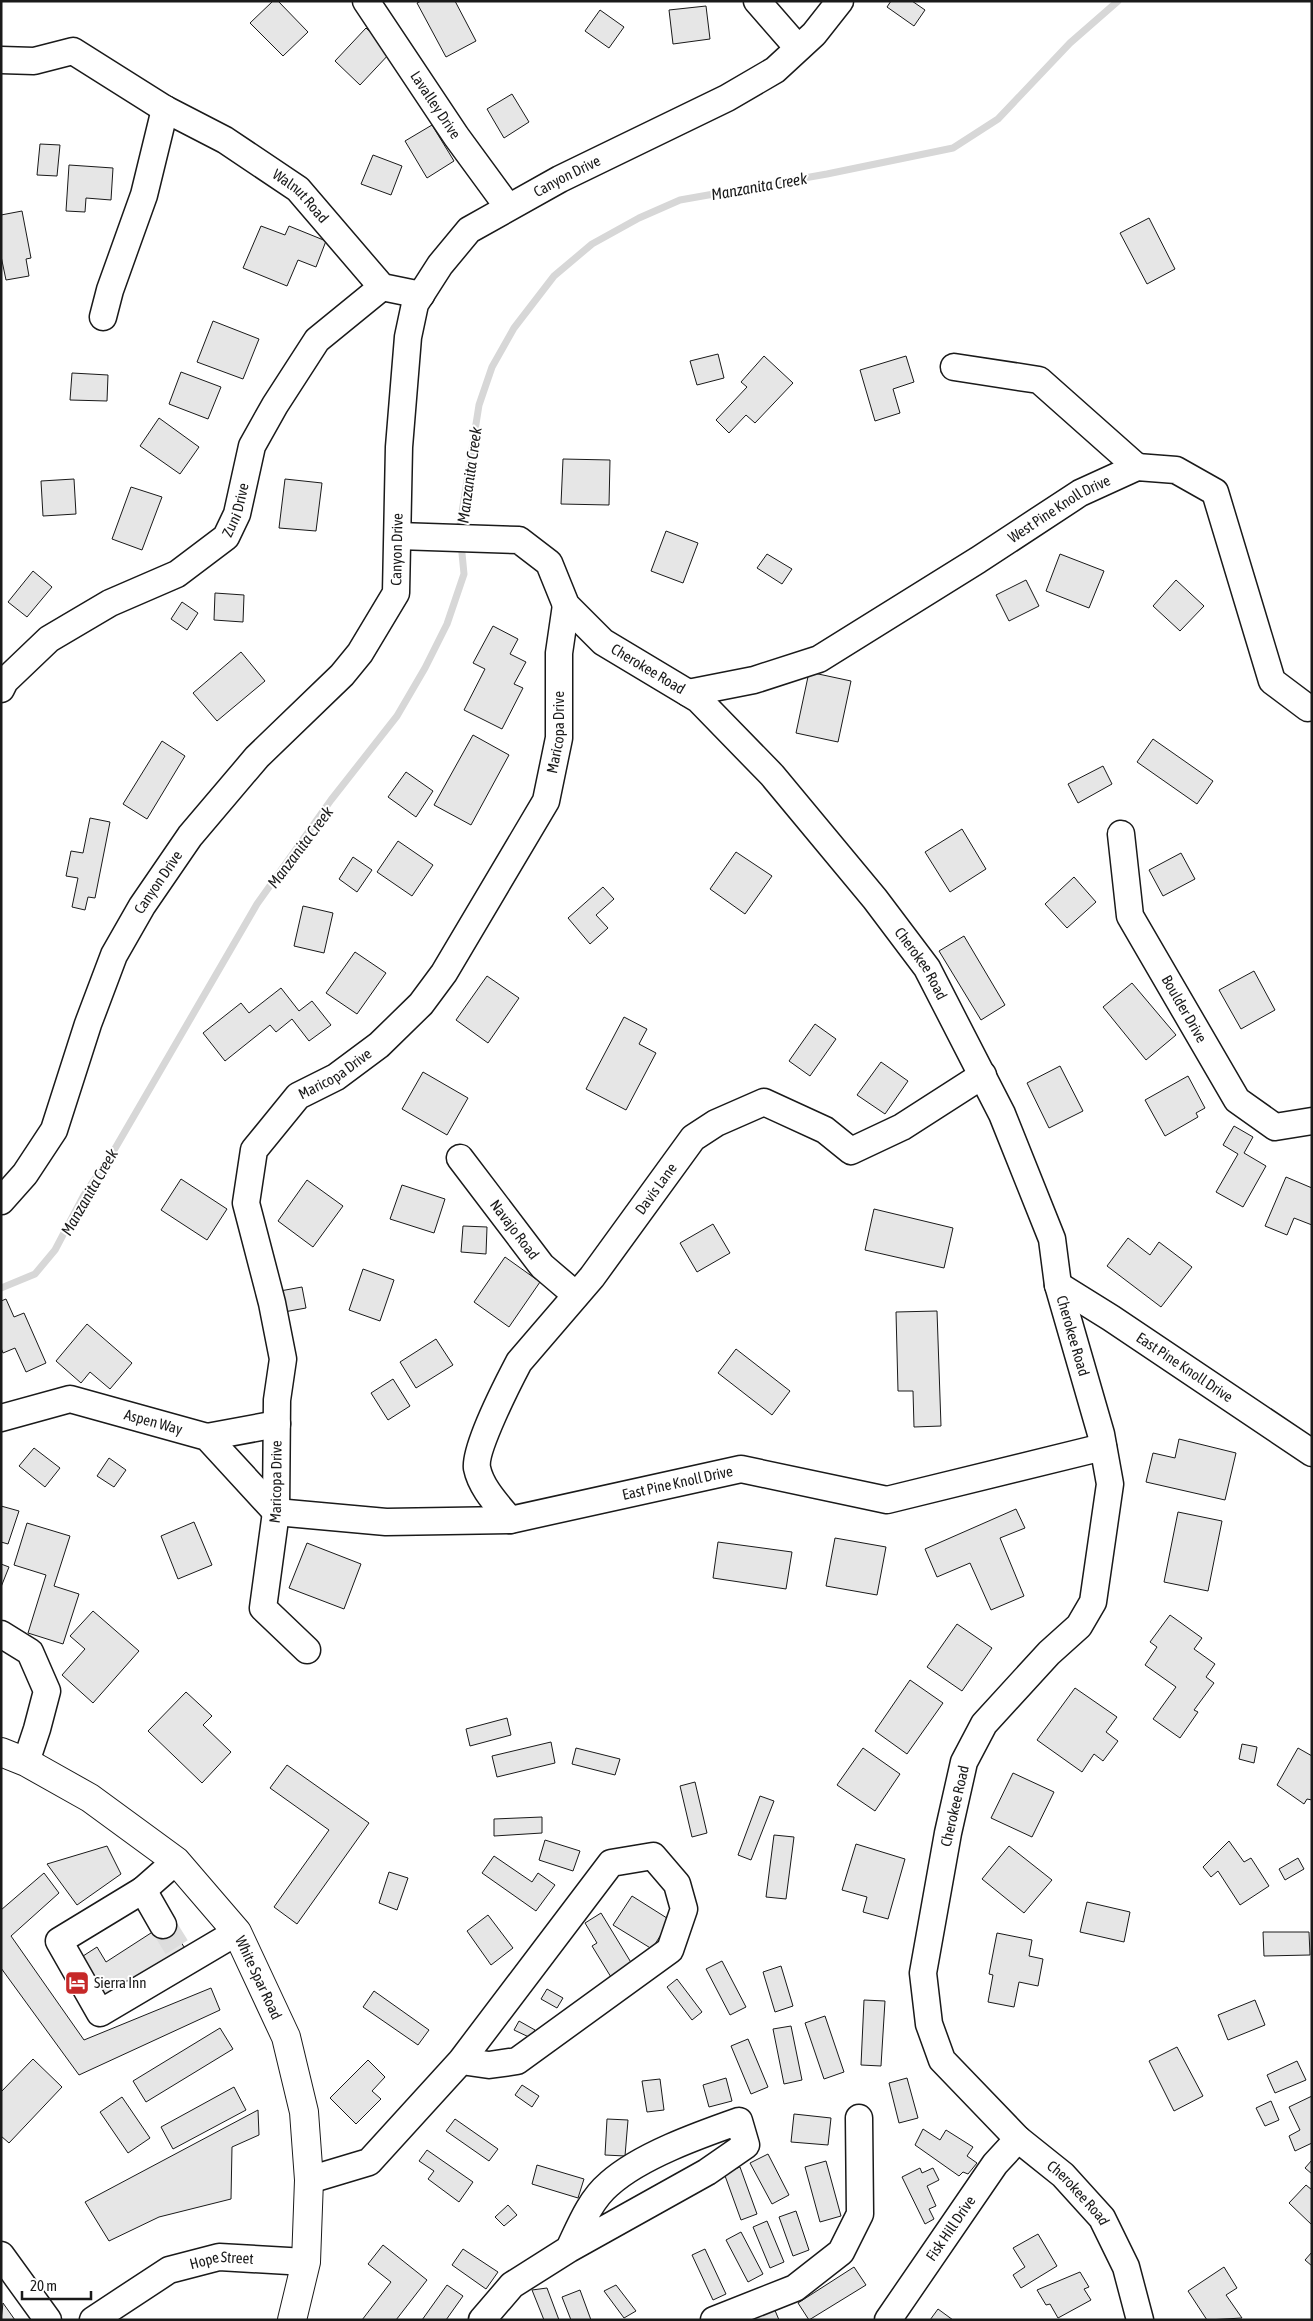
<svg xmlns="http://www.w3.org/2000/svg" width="1313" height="2321" font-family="'Asap Condensed',sans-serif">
	<rect width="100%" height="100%" fill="#fff"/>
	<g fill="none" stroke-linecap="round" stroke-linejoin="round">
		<!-- stream -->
		<path stroke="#d7d7d7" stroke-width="7" d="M460 532V525L479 405 492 367 514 328 554 276 592 244 639 218 680 200 827 174 953 148 998 119 1070 43 1118 1
			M1 1288 35 1274 55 1250 84 1195 113 1152 257 904 331 800 397 716 425 668 447 624 464 574 461 543"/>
	</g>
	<!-- building -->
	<path fill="#e6e6e6" stroke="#1a1a1a" d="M273 1H278L308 32 283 56 250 23Z
		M421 1H455L476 41 446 57 417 3Z
		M891 1H912L925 10 914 26 887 7Z
		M706 6 710 39 673 44 669 10Z
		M600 10 624 27 609 48 585 31Z
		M366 28 391 52 360 85 335 61Z
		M512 94 529 122 504 138 487 109Z
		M432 125 454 161 427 178 405 141Z
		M40 144 60 145 57 176 37 175Z
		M373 155 402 166 391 195 361 184Z
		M69 165 113 168 111 200 86 198 85 212 66 211Z
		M22 211 31 258 26 259 29 276 6 280 1 256V215Z
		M1149 218 1175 269 1147 284 1120 233Z
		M261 226 285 235 289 226 326 241 316 267 298 260 287 286 243 268Z
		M213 321 259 339 243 379 197 362Z
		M718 354 724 378 697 385 690 361Z
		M764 356 793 383 755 423 746 415 729 433 716 420 747 387 741 382Z
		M906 356 914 382 893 389 900 413 875 421 860 370Z
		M181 372 221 387 208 419 169 404Z
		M72 373 108 375 107 401 70 400Z
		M159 418 199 447 180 474 140 446Z
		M563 459 610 460 609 505 561 504Z
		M74 479 76 514 43 516 41 481Z
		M285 479 322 483 316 531 279 528Z
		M131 487 162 497 142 550 112 539Z
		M666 531 698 543 683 583 651 571Z
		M767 554 792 569 782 584 757 568Z
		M1060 554 1104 571 1089 608 1046 591Z
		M33 571 52 587 27 617 8 602Z
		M1026 580 1039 606 1009 621 996 595Z
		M1176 580 1204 606 1180 631 1153 606Z
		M215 593 244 595 243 622 214 620Z
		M182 602 198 613 187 630 171 619Z
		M493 626 518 639 510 654 526 662 514 684 523 688 502 729 464 710 485 669 473 663Z
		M241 652 265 681 217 721 193 693Z
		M809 672 851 681 838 742 796 733Z
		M473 735 509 755 471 825 434 805Z
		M1153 739 1213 781 1197 804 1137 762Z
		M162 741 185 756 147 819 123 804Z
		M1103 766 1112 784 1078 803 1068 784Z
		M406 772 433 791 416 817 388 797Z
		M90 818 110 822 95 898 88 897 85 910 72 907 78 878 66 876 71 851 83 853Z
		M962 829 986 869 950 892 925 852Z
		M398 841 433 865 412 896 377 872Z
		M736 852 772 876 745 914 710 889Z
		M1181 853 1195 879 1163 896 1149 870Z
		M353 857 372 870 357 892 339 879Z
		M1074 877 1096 902 1067 928 1045 904Z
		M603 887 614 899 596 915 608 928 590 944 568 918Z
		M303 906 333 913 324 953 294 946Z
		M964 936 1005 1005 981 1020 939 951Z
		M355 952 386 973 357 1014 326 993Z
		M1254 971 1275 1010 1241 1029 1219 990Z
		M487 976 519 998 488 1043 456 1020Z
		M1132 983 1176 1035 1146 1060 1103 1007Z
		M281 988 299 1011 312 1001 331 1025 309 1041 292 1019 276 1032 270 1025 225 1061 203 1033 241 1003 249 1013Z
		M624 1017 647 1029 639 1044 656 1053 626 1110 586 1089Z
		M815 1024 836 1039 810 1076 789 1061Z
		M881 1062 908 1081 885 1114 857 1095Z
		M1060 1066 1083 1111 1049 1128 1027 1083Z
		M423 1072 468 1098 447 1135 402 1109Z
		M1188 1076 1205 1108 1196 1113 1198 1117 1165 1136 1145 1100Z
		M1234 1126 1253 1137 1244 1153 1266 1166 1243 1207 1216 1192 1238 1154 1223 1145Z
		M1286 1177 1312 1188V1225L1294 1218 1287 1235 1265 1226Z
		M181 1179 227 1209 207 1240 161 1210Z
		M307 1180 343 1206 313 1247 278 1221Z
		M402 1185 445 1199 434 1233 390 1219Z
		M874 1209 953 1228 944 1268 865 1250Z
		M713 1224 730 1253 697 1272 680 1243Z
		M463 1226 487 1227 486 1254 461 1252Z
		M1128 1238 1150 1255 1159 1242 1192 1267 1161 1307 1107 1266Z
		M505 1257 540 1282 509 1327 474 1302Z
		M363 1269 394 1280 380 1321 349 1310Z
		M302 1287 306 1308 284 1312 280 1291Z
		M6 1299 14 1317 24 1313 46 1363 26 1372 15 1348 3 1353 1 1348V1301Z
		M937 1311 941 1426 914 1427 913 1391H898L896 1312Z
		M87 1324 132 1363 110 1389 90 1372 81 1383 56 1361Z
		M436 1339 453 1365 416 1388 400 1362Z
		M736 1349 790 1391 772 1415 718 1373Z
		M393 1379 410 1406 388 1420 371 1393Z
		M1179 1439 1236 1453 1225 1500 1146 1482 1153 1453 1175 1458Z
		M34 1448 60 1468 45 1487 19 1466Z
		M109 1458 126 1470 114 1487 97 1476Z
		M1 1506 19 1511 8 1544 1 1542Z
		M1016 1509 1025 1528 1000 1538 1024 1596 991 1610 970 1563 937 1577 925 1549Z
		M1178 1512 1222 1521 1208 1591 1164 1582Z
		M194 1522 212 1565 178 1579 161 1536Z
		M27 1523 70 1536 54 1586 79 1594 63 1644 28 1633 46 1575 14 1565Z
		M835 1538 886 1547 877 1595 826 1586Z
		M718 1542 792 1552 786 1589 713 1578Z
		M307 1543 361 1564 344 1609 289 1588Z
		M1 1564 9 1567 1 1587Z
		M93 1611 139 1651 93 1703 62 1675 85 1649 70 1636Z
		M1170 1615 1202 1638 1194 1649 1215 1664 1206 1677 1214 1683 1194 1710 1198 1712 1180 1738 1153 1719 1176 1687 1145 1665 1157 1647 1150 1642Z
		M957 1624 992 1648 962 1691 927 1667Z
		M910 1680 943 1703 907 1754 875 1731Z
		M1075 1688 1117 1717 1106 1732 1118 1741 1103 1761 1094 1754 1082 1772 1037 1740Z
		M186 1692 212 1716 203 1725 231 1752 202 1783 148 1731Z
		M507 1718 511 1735 470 1746 466 1729Z
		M551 1742 555 1763 497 1777 492 1756Z
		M1242 1744 1257 1747 1254 1763 1239 1759Z
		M576 1748 620 1759 615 1775 572 1764Z
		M863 1748 900 1774 875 1811 837 1785Z
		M1298 1748 1312 1756V1800L1307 1799 1304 1804 1277 1785Z
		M287 1765 369 1823 297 1924 274 1907 329 1830 270 1788Z
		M1013 1773 1054 1792 1032 1837 991 1818Z
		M695 1782 707 1833 692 1837 680 1786Z
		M760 1796 774 1801 751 1860 738 1855Z
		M542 1817V1833L494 1836V1819Z
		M774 1835 794 1837 786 1899 766 1897Z
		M545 1840 580 1851 573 1871 539 1860Z
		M1229 1841 1244 1862 1251 1858 1269 1886 1240 1905 1218 1871 1211 1877 1203 1867Z
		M856 1844 905 1859 888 1919 863 1912 867 1897 842 1890Z
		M107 1846 121 1874 77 1905 47 1864Z
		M1009 1846 1052 1880 1024 1913 982 1879Z
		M494 1856 532 1882 538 1873 555 1885 536 1911 482 1873Z
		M1298 1858 1304 1869 1285 1880 1279 1869Z
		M389 1872 408 1878 397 1910 379 1903Z
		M44 1873 59 1893 11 1936 84 2040 211 1988 220 2010 79 2075 1 1968V1910Z
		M632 1896 670 1920 652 1949 613 1925Z
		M1087 1902 1130 1912 1124 1942 1080 1932Z
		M601 1913 635 1969 614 1982 592 1946 597 1943 585 1923Z
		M488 1915 513 1948 491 1965 467 1931Z
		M168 1922 186 1950 108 2001 80 1958 97 1947 106 1962Z
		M1263 1932H1309L1310 1955 1264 1956Z
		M997 1933 1032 1940 1029 1956 1043 1959 1038 1986 1019 1982 1014 2007 988 2002 993 1975 989 1974Z
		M722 1961 746 2007 730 2015 706 1969Z
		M781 1966 793 2006 775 2012 763 1972Z
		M677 1979 702 2012 692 2020 667 1987Z
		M547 1989 563 1998 557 2008 541 1999Z
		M374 1991 429 2030 418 2045 363 2007Z
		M864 2000 885 2001 881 2066 861 2065Z
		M1255 2000 1265 2025 1228 2040 1218 2015Z
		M825 2016 844 2072 824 2079 805 2023Z
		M519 2021 535 2030 531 2038 514 2030Z
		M791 2026 802 2080 784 2084 773 2029Z
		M220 2028 233 2049 146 2102 133 2081Z
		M748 2039 768 2087 751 2094 731 2046Z
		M1177 2047 1203 2096 1174 2111 1149 2061Z
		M33 2059 62 2087 9 2143 1 2136V2092Z
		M368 2060 385 2077 372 2091 381 2099 356 2124 330 2098Z
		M1297 2061 1306 2080 1275 2093 1267 2075Z
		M726 2078 732 2101 709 2107 703 2085Z
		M907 2078 918 2118 899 2123 889 2083Z
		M660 2079 664 2110 647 2112 642 2081Z
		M522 2085 539 2096 532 2107 515 2095Z
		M234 2087 246 2110 173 2149 161 2127Z
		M1312 2096V2143L1295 2151 1289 2136 1300 2130 1289 2107Z
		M122 2097 150 2138 128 2153 100 2112Z
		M1271 2101 1279 2120 1265 2126 1256 2108Z
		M258 2110 259 2135 232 2147 231 2199 159 2217 109 2241 85 2202Z
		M794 2114 831 2118 828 2145 791 2142Z
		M455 2119 498 2149 489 2161 446 2131Z
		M607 2119 628 2120 625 2156 605 2155Z
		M923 2129 940 2140 946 2130 973 2147 967 2156 977 2163 968 2174 963 2172 959 2176 915 2145Z
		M427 2150 473 2182 459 2202 428 2179 434 2171 419 2161Z
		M768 2154 789 2195 772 2204 750 2163Z
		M1312 2160V2174L1305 2168Z
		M826 2161 841 2216 820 2222 805 2167Z
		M537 2165 584 2179 578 2198 532 2184Z
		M740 2167 757 2214 741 2220 724 2173Z
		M920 2168 922 2173 933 2168 939 2180 927 2186 936 2206 929 2209 934 2219 925 2224 902 2177Z
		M1306 2185 1312 2190V2225L1289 2203Z
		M508 2205 517 2215 504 2226 495 2217Z
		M796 2211 809 2250 793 2256 779 2217Z
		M767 2221 784 2262 770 2268 753 2227Z
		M741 2232 763 2274 748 2282 726 2240Z
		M1038 2234 1057 2266 1021 2288 1013 2275 1025 2267 1013 2248Z
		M383 2245 427 2280 396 2320H362L391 2282 368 2264Z
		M463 2249 498 2272 486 2289 452 2265Z
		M705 2249 726 2294 713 2300 692 2255Z
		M1312 2252V2266L1305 2260Z
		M854 2267 866 2285 809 2320 798 2303Z
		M1224 2267 1237 2288 1226 2295 1242 2318 1207 2320 1188 2291Z
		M1080 2272 1089 2287 1084 2289 1091 2300 1058 2318 1050 2304 1046 2305 1037 2290Z
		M447 2285 463 2296 446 2320H422Z
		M616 2285 636 2311 624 2318 604 2291Z
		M547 2288 559 2320H544L532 2290Z
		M580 2290 591 2320H571L562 2297Z
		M3 2303 15 2320H1Z
		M774 2308 779 2320H753L752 2317Z
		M938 2309 953 2320H930Z"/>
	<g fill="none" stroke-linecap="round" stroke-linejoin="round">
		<!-- minor-tunnel -->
		<path stroke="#ddd" stroke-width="26" stroke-dasharray="26 13" stroke-linecap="butt" d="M163 1925 181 1954"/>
		<defs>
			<g id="minor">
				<path id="s1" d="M366 1 456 136 508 207"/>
				<path d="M757 1 798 48"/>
				<path id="s2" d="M1 60 34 61 73 51 165 109 225 140 298 189 382 287 421 295"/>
				<path d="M103 317 110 290 144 195 165 109"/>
				<path d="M954 367 1039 380 1137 467"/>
				<path id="s3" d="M398 536 519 540 549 563 566 605 603 642 698 699 772 775 875 899 927 968 1002 1114 1052 1239 1058 1285 1101 1434 1110 1484 1093 1602 1079 1626 1049 1653 984 1724 964 1762 948 1833 923 1973 929 2024 942 2060 1018 2139 1063 2175 1102 2218 1126 2267 1140 2320"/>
				<path id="s4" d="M1 689 5 681 49 639 110 603 177 574 226 537 237 514 252 446 275 405 317 340 382 287"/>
				<path id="s5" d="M688 693 754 680 819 659 978 560 1080 493 1137 467 1176 470 1215 492 1272 681 1308 708 1312 707"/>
				<path id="s6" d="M1121 834 1130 916 1237 1100 1275 1127 1312 1121"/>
				<path id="s7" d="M460 1158 542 1266 576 1295"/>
				<path id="s8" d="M1 1201 25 1174 54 1130 88 1024 114 955 142 906 190 836 257 757 342 675 360 653 396 593 399 447 408 337 415 304 440 265 469 230 560 179 727 98 775 70 814 34 840 1"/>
				<path id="s9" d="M1058 1285 1111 1318 1312 1453"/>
				<path id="s10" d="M1 1418 70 1399 207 1437 276 1512"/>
				<path d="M207 1437 277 1424"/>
				<path id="s11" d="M276 1512 386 1522 510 1520 741 1469 887 1500 1103 1447"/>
				<path id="s12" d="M510 1520C498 1505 481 1488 477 1468 474 1449 509 1381 519 1362L592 1277 693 1138 716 1123 764 1102 825 1130 851 1151 902 1127 983 1075"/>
				<path d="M1 1634 30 1652 47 1691 37 1729 26 1762"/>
				<path id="s13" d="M307 1650 263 1608 276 1512 277 1400 283 1359 272 1303 246 1203 254 1150 298 1096 336 1077 379 1045 421 1004 444 973 546 801 559 738V653L566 605"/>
				<path d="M143 1890 176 1861"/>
				<path d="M163 1925 143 1890 59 1941 100 2013 237 1932"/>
				<path d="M309 2180 369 2162 461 2061 611 1863 653 1856 677 1884 684 1909 670 1950 517 2061 489 2065 461 2061"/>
				<path d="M1 2255 48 2320"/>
				<path id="s14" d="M93 2320 169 2270 219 2257 306 2262"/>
				<path d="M482 2320 512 2285 569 2249 707 2172 746 2145 739 2121C699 2135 640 2156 609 2184 590 2200 580 2226 569 2249"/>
				<path d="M714 2320 795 2288 841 2252 860 2214 859 2118"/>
				<path id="s15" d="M888 2320 995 2164 1018 2139"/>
			</g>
			<g id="major">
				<path id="s16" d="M1 1752 26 1762 90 1798 176 1861 237 1932 286 2037 304 2112 309 2180 306 2262 292 2320"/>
			</g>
		</defs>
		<!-- minor casing -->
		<use href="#minor" stroke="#1a1a1a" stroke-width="29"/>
		<!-- major casing -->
		<use href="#major" stroke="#1a1a1a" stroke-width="30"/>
		<!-- minor -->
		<use href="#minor" stroke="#fff" stroke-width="26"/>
		<!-- major -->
		<use href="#major" stroke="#fff" stroke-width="28"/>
	</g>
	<!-- icons -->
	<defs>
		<symbol id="hotel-square" viewBox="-11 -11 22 22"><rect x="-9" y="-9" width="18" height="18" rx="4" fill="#c62828" stroke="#fff"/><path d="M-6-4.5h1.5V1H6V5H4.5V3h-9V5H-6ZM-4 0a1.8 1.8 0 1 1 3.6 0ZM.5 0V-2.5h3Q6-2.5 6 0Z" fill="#fff"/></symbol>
	</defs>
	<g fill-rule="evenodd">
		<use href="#hotel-square" x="63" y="1969" width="28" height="28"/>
	</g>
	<g text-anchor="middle" stroke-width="4" stroke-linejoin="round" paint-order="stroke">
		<!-- street labels -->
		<g font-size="15" fill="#1a1a1a" stroke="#fff">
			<text dy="5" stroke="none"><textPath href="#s1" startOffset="125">Lavalley Drive</textPath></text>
			<text dy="5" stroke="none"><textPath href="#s8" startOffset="1229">Canyon Drive</textPath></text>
			<text dy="5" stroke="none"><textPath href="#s2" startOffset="344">Walnut Road</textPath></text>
			<text dy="5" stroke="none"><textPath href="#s4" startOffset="304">Zuni Drive</textPath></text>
			<text dy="5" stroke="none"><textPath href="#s5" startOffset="419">West Pine Knoll Drive</textPath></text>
			<text dy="5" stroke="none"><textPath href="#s8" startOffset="779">Canyon Drive</textPath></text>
			<text dy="5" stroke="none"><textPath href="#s3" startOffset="309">Cherokee Road</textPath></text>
			<text dy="5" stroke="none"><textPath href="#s13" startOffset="1058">Maricopa Drive</textPath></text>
			<text dy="5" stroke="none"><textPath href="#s8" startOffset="359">Canyon Drive</textPath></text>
			<text dy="5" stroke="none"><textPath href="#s3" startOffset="714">Cherokee Road</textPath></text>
			<text dy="5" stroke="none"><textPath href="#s6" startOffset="190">Boulder Drive</textPath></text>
			<text dy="5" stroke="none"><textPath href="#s13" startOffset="638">Maricopa Drive</textPath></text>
			<text dy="5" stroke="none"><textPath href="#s12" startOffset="398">Davis Lane</textPath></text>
			<text dy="5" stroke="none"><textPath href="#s7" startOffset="90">Navajo Road</textPath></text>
			<text dy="5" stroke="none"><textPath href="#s3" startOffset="1119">Cherokee Road</textPath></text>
			<text dy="5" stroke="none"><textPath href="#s9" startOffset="151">East Pine Knoll Drive</textPath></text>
			<text dy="5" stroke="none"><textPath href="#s10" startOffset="158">Aspen Way</textPath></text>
			<text dy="5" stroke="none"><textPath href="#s13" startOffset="188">Maricopa Drive</textPath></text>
			<text dy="5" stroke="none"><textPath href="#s11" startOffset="406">East Pine Knoll Drive</textPath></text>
			<text transform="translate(955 1806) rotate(-77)" y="5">Cherokee Road</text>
			<text dy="5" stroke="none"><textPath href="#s16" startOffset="351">White Spar Road</textPath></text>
			<text dy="5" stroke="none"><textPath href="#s3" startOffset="2094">Cherokee Road</textPath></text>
			<text dy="5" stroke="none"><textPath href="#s15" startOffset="111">Fisk Hill Drive</textPath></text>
			<text dy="5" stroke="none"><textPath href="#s14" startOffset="145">Hope Street</textPath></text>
		</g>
		<!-- poi labels -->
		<g font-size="15" fill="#1a1a1a" stroke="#fff" text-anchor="start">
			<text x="94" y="1988">Sierra Inn</text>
		</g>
		<!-- water labels -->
		<g font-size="16" font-style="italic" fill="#1a1a1a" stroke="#fff">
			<text transform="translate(759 186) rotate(-10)" y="6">Manzanita Creek</text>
			<text transform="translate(469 475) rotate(-82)" y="6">Manzanita Creek</text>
			<text transform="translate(300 847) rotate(-53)" y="6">Manzanita Creek</text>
			<text transform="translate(89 1192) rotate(-60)" y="6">Manzanita Creek</text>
		</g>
	</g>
	<!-- border -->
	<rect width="1313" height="2321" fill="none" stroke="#1a1a1a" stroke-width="5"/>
	<!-- scale -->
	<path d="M22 2291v8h69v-8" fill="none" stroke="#1a1a1a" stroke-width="2.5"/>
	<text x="30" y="2291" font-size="15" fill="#1a1a1a" stroke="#ffffff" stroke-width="4" paint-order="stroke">20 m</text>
</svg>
